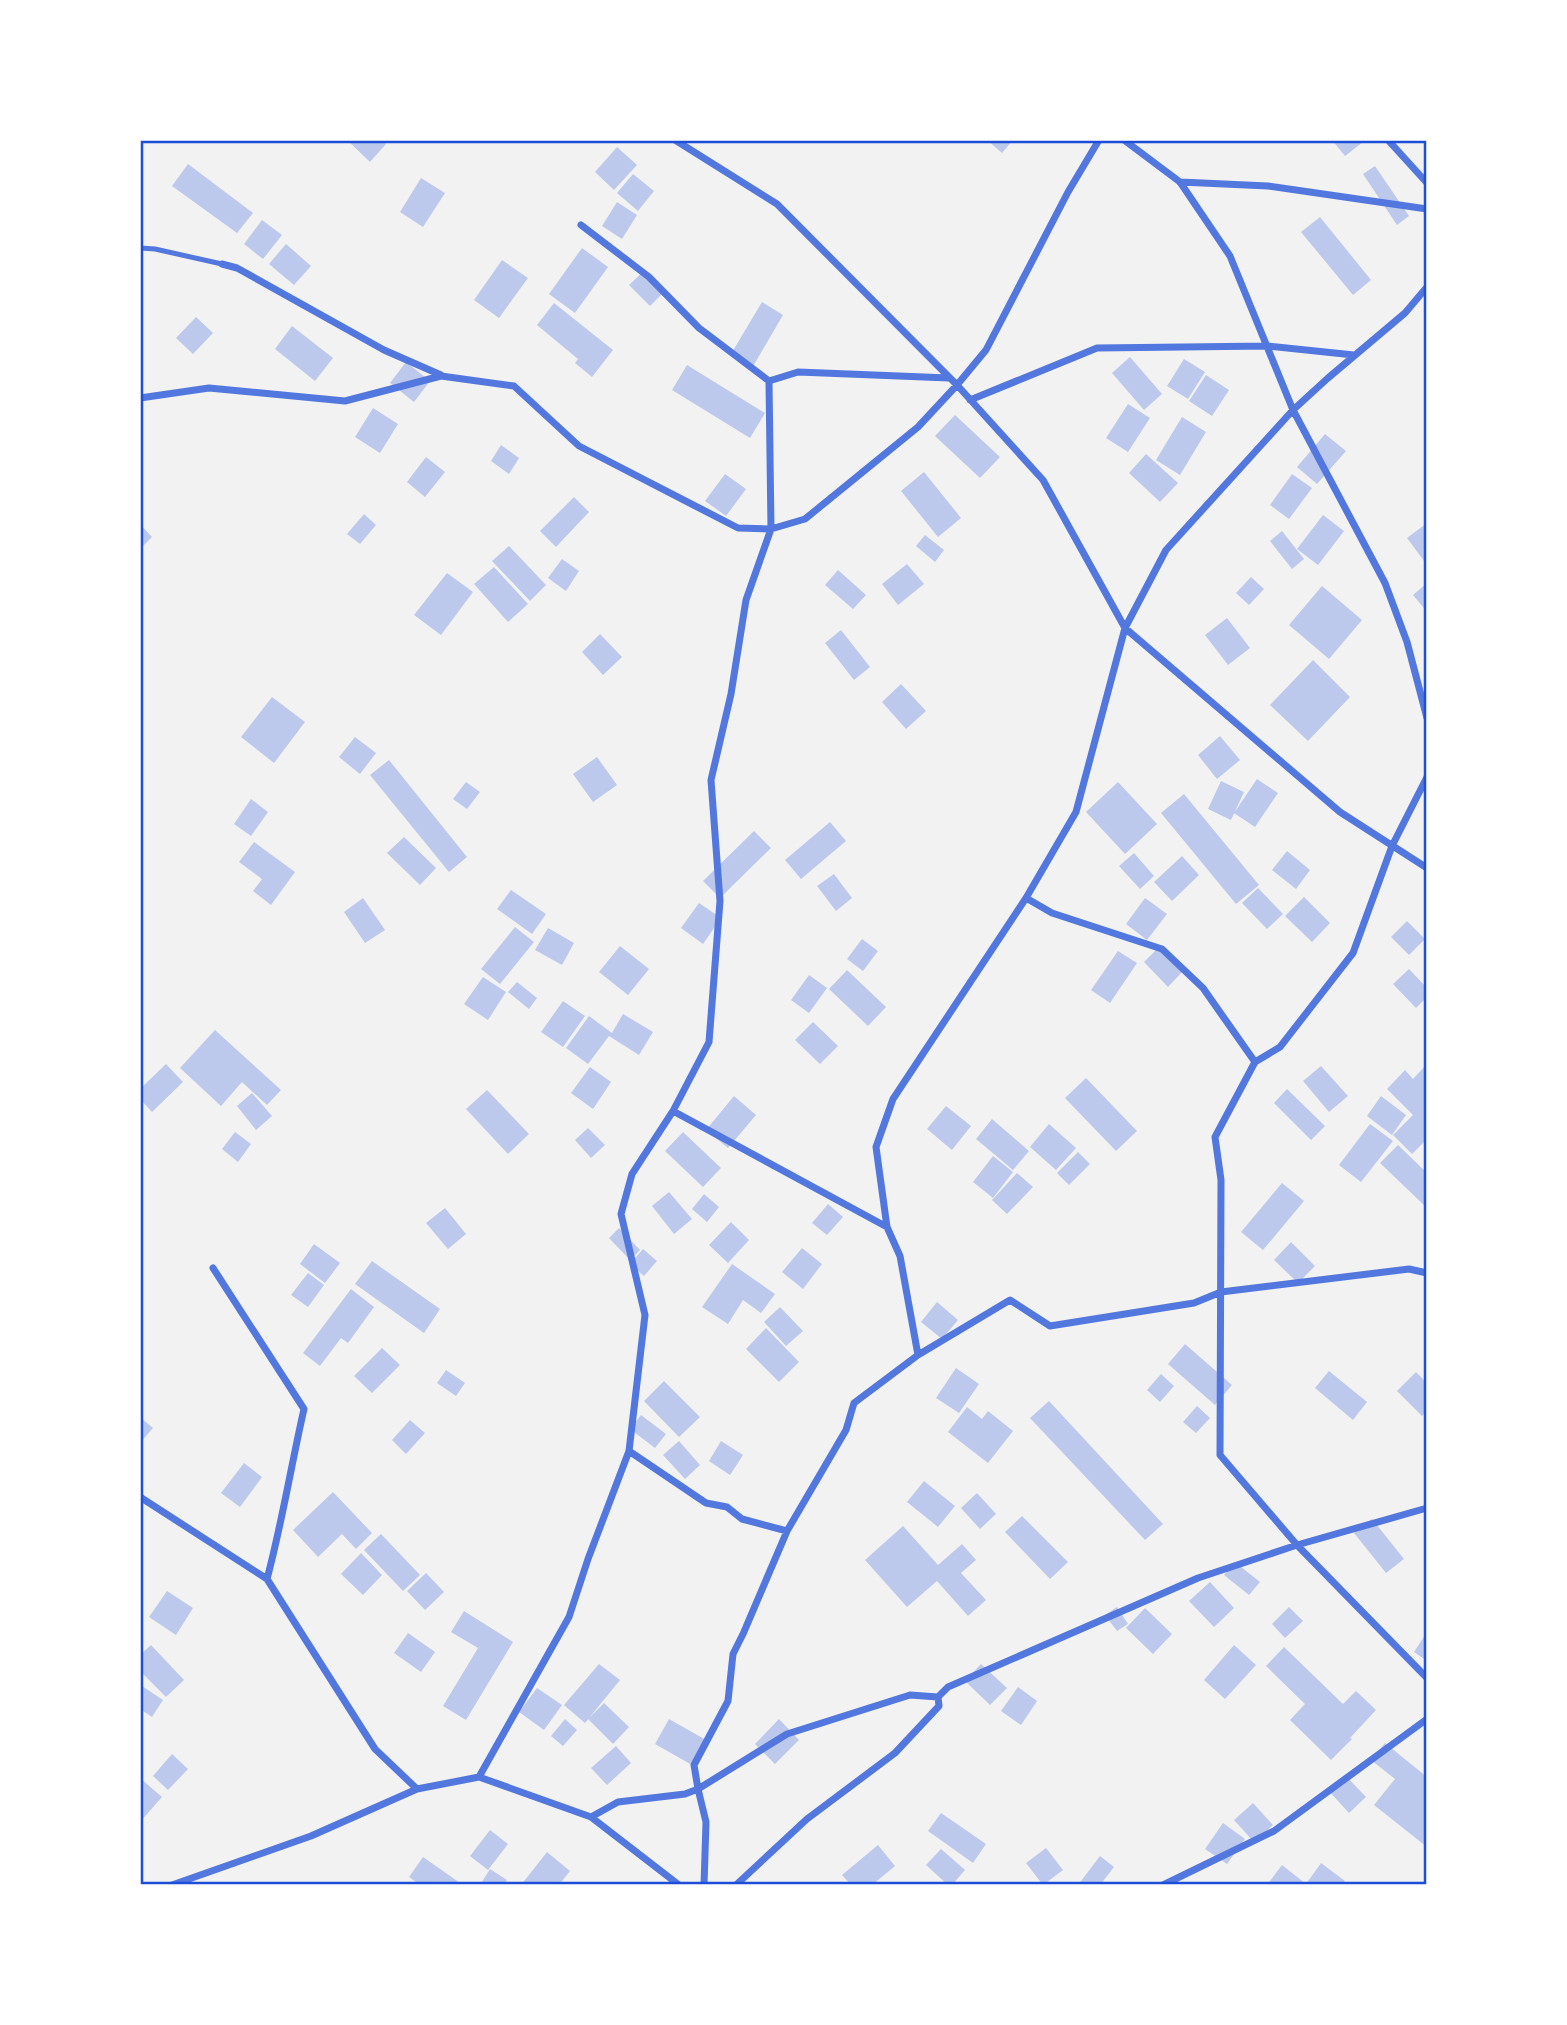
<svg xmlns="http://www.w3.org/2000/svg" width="1567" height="2025" font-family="Raleway,sans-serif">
	<rect width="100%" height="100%" fill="#f2f2f2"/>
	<!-- building -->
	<path fill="#bdc9ec" d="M347 140H382L386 144 370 162Z
		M987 140H1013L1002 153Z
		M1332 140H1362L1363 142 1345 156Z
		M617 147 637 165 614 190 595 172Z
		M188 164 253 213 237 233 172 186Z
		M1375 166 1409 216 1397 225 1363 174Z
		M633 174 654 191 638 211 617 193Z
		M421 178 445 193 423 227 400 212Z
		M617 202 637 215 622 239 602 226Z
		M1320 217 1371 280 1353 295 1301 232Z
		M262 220 282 235 263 259 244 244Z
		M286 244 311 266 294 285 269 264Z
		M582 248 608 267 575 313 549 294Z
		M502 260 528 278 499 318 474 300Z
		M645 270 666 290 650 306 629 285Z
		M762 302 783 315 752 368 731 354Z
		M554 303 613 350 592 377 575 363 578 359 537 325Z
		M196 317 213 333 193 354 176 338Z
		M292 326 333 358 315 381 275 349Z
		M1130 357 1162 394 1144 410 1112 373Z
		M1184 359 1205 372 1188 399 1167 386Z
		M406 362 430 381 414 402 390 383Z
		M687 365 765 413 750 438 672 390Z
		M1206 375 1229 390 1212 416 1189 401Z
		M1128 404 1150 418 1128 452 1106 438Z
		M373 408 398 424 380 453 355 437Z
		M955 415 1000 457 980 478 935 436Z
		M1182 417 1206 432 1180 475 1156 460Z
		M1325 434 1346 451 1317 484 1297 467Z
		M501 445 519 458 509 474 491 461Z
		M1146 454 1178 483 1160 502 1129 473Z
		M426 457 445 472 425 497 407 482Z
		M924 472 961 518 938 537 901 491Z
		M725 474 746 489 726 516 705 501Z
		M1292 474 1312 488 1289 519 1270 505Z
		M574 497 589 512 556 547 540 531Z
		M364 514 376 525 360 544 347 534Z
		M1323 515 1344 531 1318 565 1297 549Z
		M1427 523V565L1407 538Z
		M140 524 152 537 140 549Z
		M1282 531 1304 559 1292 569 1270 541Z
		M925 535 944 550 935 562 916 546Z
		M509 546 546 585 530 601 492 561Z
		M562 559 579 571 566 591 548 578Z
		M907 564 924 584 898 605 882 584Z
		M494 567 528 604 508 622 474 584Z
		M838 570 866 595 853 609 825 585Z
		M447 573 473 592 441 635 414 615Z
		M1251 577 1264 589 1249 605 1236 593Z
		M1427 583V612L1413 595Z
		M1322 586 1362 620 1329 659 1289 625Z
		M1227 618 1250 648 1228 665 1205 635Z
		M841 630 870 667 854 680 825 643Z
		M600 634 622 657 603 675 582 652Z
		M1313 660 1350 697 1308 741 1270 705Z
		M901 684 926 711 906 729 882 702Z
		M272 697 305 722 274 763 241 737Z
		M1220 736 1240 760 1217 779 1198 755Z
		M355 737 376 753 360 774 339 757Z
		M597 757 617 785 593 802 573 774Z
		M389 760 467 857 449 872 370 775Z
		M1257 779 1278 793 1255 827 1234 813Z
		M1221 781 1244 792 1231 820 1208 809Z
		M466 782 480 792 467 809 453 799Z
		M1118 782 1157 824 1125 854 1086 812Z
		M1184 794 1259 885 1236 904 1161 813Z
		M251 799 268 812 251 836 234 824Z
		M830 822 846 841 801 879 785 860Z
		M754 831 771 848 720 898 703 881Z
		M404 837 436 868 420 885 387 853Z
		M254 842 295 872 271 905 253 891 262 879 239 862Z
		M1287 851 1310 870 1296 889 1272 870Z
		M1134 853 1154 876 1140 889 1119 866Z
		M1182 856 1199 875 1172 901 1154 882Z
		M834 874 852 898 836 911 817 886Z
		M1258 888 1283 914 1267 929 1242 903Z
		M511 890 546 914 532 934 497 909Z
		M1304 897 1330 923 1312 942 1285 916Z
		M363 898 385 930 365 943 344 912Z
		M1145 898 1167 914 1147 940 1126 924Z
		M699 903 721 918 703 944 681 928Z
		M1407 921 1425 939 1409 955 1391 937Z
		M515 927 534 942 500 984 481 969Z
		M548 928 574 943 562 965 535 950Z
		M862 939 878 951 863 971 847 959Z
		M1161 945 1185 969 1168 987 1144 962Z
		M620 946 649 969 628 995 599 972Z
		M1118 951 1137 963 1110 1003 1091 990Z
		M1409 969 1427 988V997L1416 1008 1393 984Z
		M847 970 886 1007 868 1026 829 989Z
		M809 975 827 988 809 1013 791 1000Z
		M483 977 506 992 488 1020 464 1004Z
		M517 982 537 998 529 1009 508 992Z
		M563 1001 585 1016 563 1047 541 1032Z
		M623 1014 653 1032 639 1055 609 1036 588 1064 566 1048 589 1016 612 1033Z
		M813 1022 838 1046 820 1064 795 1040Z
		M215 1030 281 1090 267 1105 242 1082 221 1106 180 1068Z
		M166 1064 183 1082 152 1112 140 1099V1089Z
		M1427 1064V1139L1412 1154 1393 1135 1413 1115 1387 1089 1405 1070 1413 1079Z
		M1321 1066 1348 1096 1329 1112 1303 1081Z
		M590 1067 611 1082 593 1109 571 1093Z
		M1086 1078 1137 1131 1116 1151 1065 1098Z
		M1287 1089 1325 1126 1311 1140 1274 1103Z
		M487 1090 529 1134 508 1154 466 1109Z
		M252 1093 272 1116 256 1130 237 1106Z
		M734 1096 756 1115 728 1148 706 1130Z
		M1381 1096 1406 1115 1392 1135 1367 1116Z
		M946 1106 971 1126 952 1150 927 1129Z
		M992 1119 1029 1151 1013 1170 976 1139Z
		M1049 1124 1076 1148 1056 1170 1030 1147Z
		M1370 1124 1393 1141 1361 1182 1339 1165Z
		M588 1128 605 1145 591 1158 575 1140Z
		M235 1132 251 1144 238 1162 222 1149Z
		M683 1132 721 1168 703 1187 665 1151Z
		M1398 1145 1427 1173V1208L1380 1163Z
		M1078 1152 1090 1164 1069 1185 1057 1173Z
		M993 1156 1013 1172 993 1198 973 1182Z
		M1017 1173 1033 1187 1007 1214 992 1200Z
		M1282 1183 1304 1201 1263 1250 1241 1232Z
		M669 1192 692 1219 674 1234 652 1206Z
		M704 1194 719 1207 707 1222 692 1209Z
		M828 1204 843 1217 827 1235 812 1223Z
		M445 1208 466 1234 448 1249 426 1223Z
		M731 1222 749 1240 728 1263 709 1245Z
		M619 1228 640 1250 630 1260 609 1238Z
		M1291 1242 1315 1266 1298 1283 1274 1260Z
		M314 1244 340 1263 325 1283 300 1264Z
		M802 1248 822 1264 803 1289 782 1272Z
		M643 1249 657 1261 644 1276 630 1264Z
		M372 1261 440 1309 424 1333 355 1284Z
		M732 1264 775 1294 761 1313 743 1300 728 1324 702 1307Z
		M308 1273 324 1285 308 1307 291 1295Z
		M351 1289 374 1307 348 1343 341 1338 320 1366 303 1353Z
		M937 1302 958 1320 942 1339 921 1322Z
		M780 1307 803 1331 786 1346 764 1322Z
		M766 1328 799 1362 779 1382 746 1349Z
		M1185 1344 1232 1385 1215 1405 1168 1364Z
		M382 1348 400 1365 372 1393 354 1376Z
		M956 1368 979 1384 959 1413 936 1398Z
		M446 1370 465 1383 456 1396 437 1383Z
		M1329 1371 1367 1402 1353 1420 1315 1388Z
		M1416 1372 1427 1383V1411L1422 1416 1397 1391Z
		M1161 1374 1174 1386 1160 1402 1147 1390Z
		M664 1381 700 1417 679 1437 644 1401Z
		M1049 1401 1163 1524 1145 1540 1030 1418Z
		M1197 1406 1210 1418 1196 1433 1183 1422Z
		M967 1407 982 1419 988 1411 1013 1431 988 1463 948 1432Z
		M641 1415 666 1434 655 1448 630 1429Z
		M140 1417 153 1428 140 1443Z
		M410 1420 425 1433 406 1454 392 1440Z
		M679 1441 700 1465 685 1479 663 1455Z
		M721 1441 743 1455 730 1475 709 1461Z
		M244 1463 262 1477 240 1507 221 1493Z
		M924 1481 955 1506 938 1527 907 1502Z
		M333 1492 372 1533 356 1549 342 1534 318 1557 293 1530Z
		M977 1493 996 1514 980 1529 961 1508Z
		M1022 1516 1068 1562 1050 1579 1005 1532Z
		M1372 1519 1404 1559 1386 1573 1354 1533Z
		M903 1526 938 1565 962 1544 976 1560 961 1573 986 1600 968 1616 937 1581 907 1607 865 1560Z
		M381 1534 420 1575 403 1591 364 1550Z
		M361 1553 382 1575 363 1595 341 1574Z
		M1235 1562 1260 1582 1249 1595 1224 1575Z
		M426 1573 444 1592 425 1610 407 1591Z
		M1210 1582 1234 1608 1214 1627 1189 1601Z
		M167 1591 193 1608 176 1635 149 1617Z
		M1117 1607 1128 1624 1117 1631 1105 1615Z
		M1289 1607 1303 1621 1285 1638 1272 1624Z
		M1145 1608 1172 1634 1153 1654 1126 1628Z
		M464 1611 513 1642 466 1720 443 1706 478 1648 451 1632Z
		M1427 1632V1661L1414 1652Z
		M408 1633 435 1652 421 1672 394 1653Z
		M151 1645 184 1680 166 1697 140 1671V1655Z
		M1234 1645 1256 1665 1225 1699 1204 1680Z
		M1284 1647 1343 1704 1356 1691 1376 1710 1350 1738 1352 1739 1331 1760 1290 1720 1305 1704 1266 1666Z
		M599 1664 620 1680 585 1723 564 1705Z
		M981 1664 1007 1688 990 1705 965 1681Z
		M142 1686 163 1700 152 1717 140 1709V1689Z
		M1018 1687 1037 1701 1021 1725 1001 1711Z
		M537 1688 562 1705 544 1730 519 1712Z
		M604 1703 629 1727 613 1744 588 1719Z
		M565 1719 577 1730 563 1746 551 1736Z
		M669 1719 706 1740 692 1765 655 1744Z
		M779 1719 799 1740 775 1764 755 1744Z
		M1385 1743 1427 1777V1847L1374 1805 1395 1779 1371 1760Z
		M616 1746 631 1763 607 1785 591 1768Z
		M172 1754 188 1769 168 1790 153 1776Z
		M1345 1775 1366 1797 1349 1813 1328 1790Z
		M140 1778 162 1797 140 1822Z
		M1253 1803 1273 1825 1254 1842 1234 1820Z
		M941 1813 986 1844 973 1863 928 1831Z
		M1223 1823 1245 1839 1227 1864 1205 1849Z
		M490 1830 508 1844 488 1870 470 1856Z
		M878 1845 895 1866 872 1885H851L842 1875Z
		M1046 1848 1063 1870 1043 1885 1026 1863Z
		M941 1849 965 1870 952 1885H948L926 1865Z
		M547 1852 570 1871 559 1885H521Z
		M1100 1856 1114 1867 1100 1885H1078Z
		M423 1857 463 1885H420L409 1877Z
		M1321 1863 1345 1881 1341 1885H1267L1282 1865 1306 1884Z
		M490 1869 507 1880 504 1885H480Z"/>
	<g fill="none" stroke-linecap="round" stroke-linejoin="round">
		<!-- service -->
		<path stroke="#5277de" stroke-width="5" d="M140 248 155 249 222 264"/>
		<!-- minor -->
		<path stroke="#5277de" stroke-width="7" d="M675 140 777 204 957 385 1043 480 1125 628 1340 812 1427 868
			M1124 140 1180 182 1230 256 1293 410 1385 583 1407 642 1427 718
			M1388 140 1427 183
			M1180 182 1268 186 1427 209
			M222 264 237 268 384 350 441 375
			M769 381 798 372 949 378
			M140 398 209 388 345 401 441 376 514 386 579 446 738 528 771 529 805 519 918 427 957 385 986 350 1068 192 1099 140
			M970 400 1097 348 1268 346 1354 355
			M1427 777 1392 846 1353 953 1280 1047 1255 1062 1215 1137 1221 1180 1220 1455 1297 1545 1427 1678
			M1026 898 1052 913 1162 949 1203 988 1255 1062
			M673 1111 887 1227
			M213 1268 304 1409C291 1466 282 1523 267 1579
			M918 1355 900 1256 887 1227 876 1147 893 1099 1026 898 1076 812 1125 628 1166 550 1293 410 1328 378 1405 313 1427 287
			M629 1451 706 1503 727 1507 742 1519 787 1531
			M140 1497 267 1579 375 1749 417 1789
			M479 1777 569 1617 588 1559 629 1451 645 1315 621 1214 632 1174 673 1111 709 1042 720 901 711 780 731 694 746 600 771 529 769 381 699 328 649 277 581 225
			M591 1817 618 1802 685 1794 698 1789 694 1765 728 1701 733 1654 743 1634 787 1531 846 1430 854 1403 918 1355 1010 1300 1050 1326 1194 1303 1221 1292 1409 1269 1427 1273
			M172 1885 311 1836 417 1789 479 1777 591 1817 679 1885
			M704 1885 706 1822 698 1789 787 1734 910 1695 938 1697
			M736 1885 807 1819 895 1753 939 1706 938 1697 948 1687 1198 1578 1297 1545 1427 1508
			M1163 1885 1274 1831 1427 1719"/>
	</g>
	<!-- border -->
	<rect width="1567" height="2025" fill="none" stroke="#ffffff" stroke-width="284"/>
	<rect x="142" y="142" width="1283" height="1741" fill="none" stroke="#1d4ed8" stroke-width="2.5"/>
</svg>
